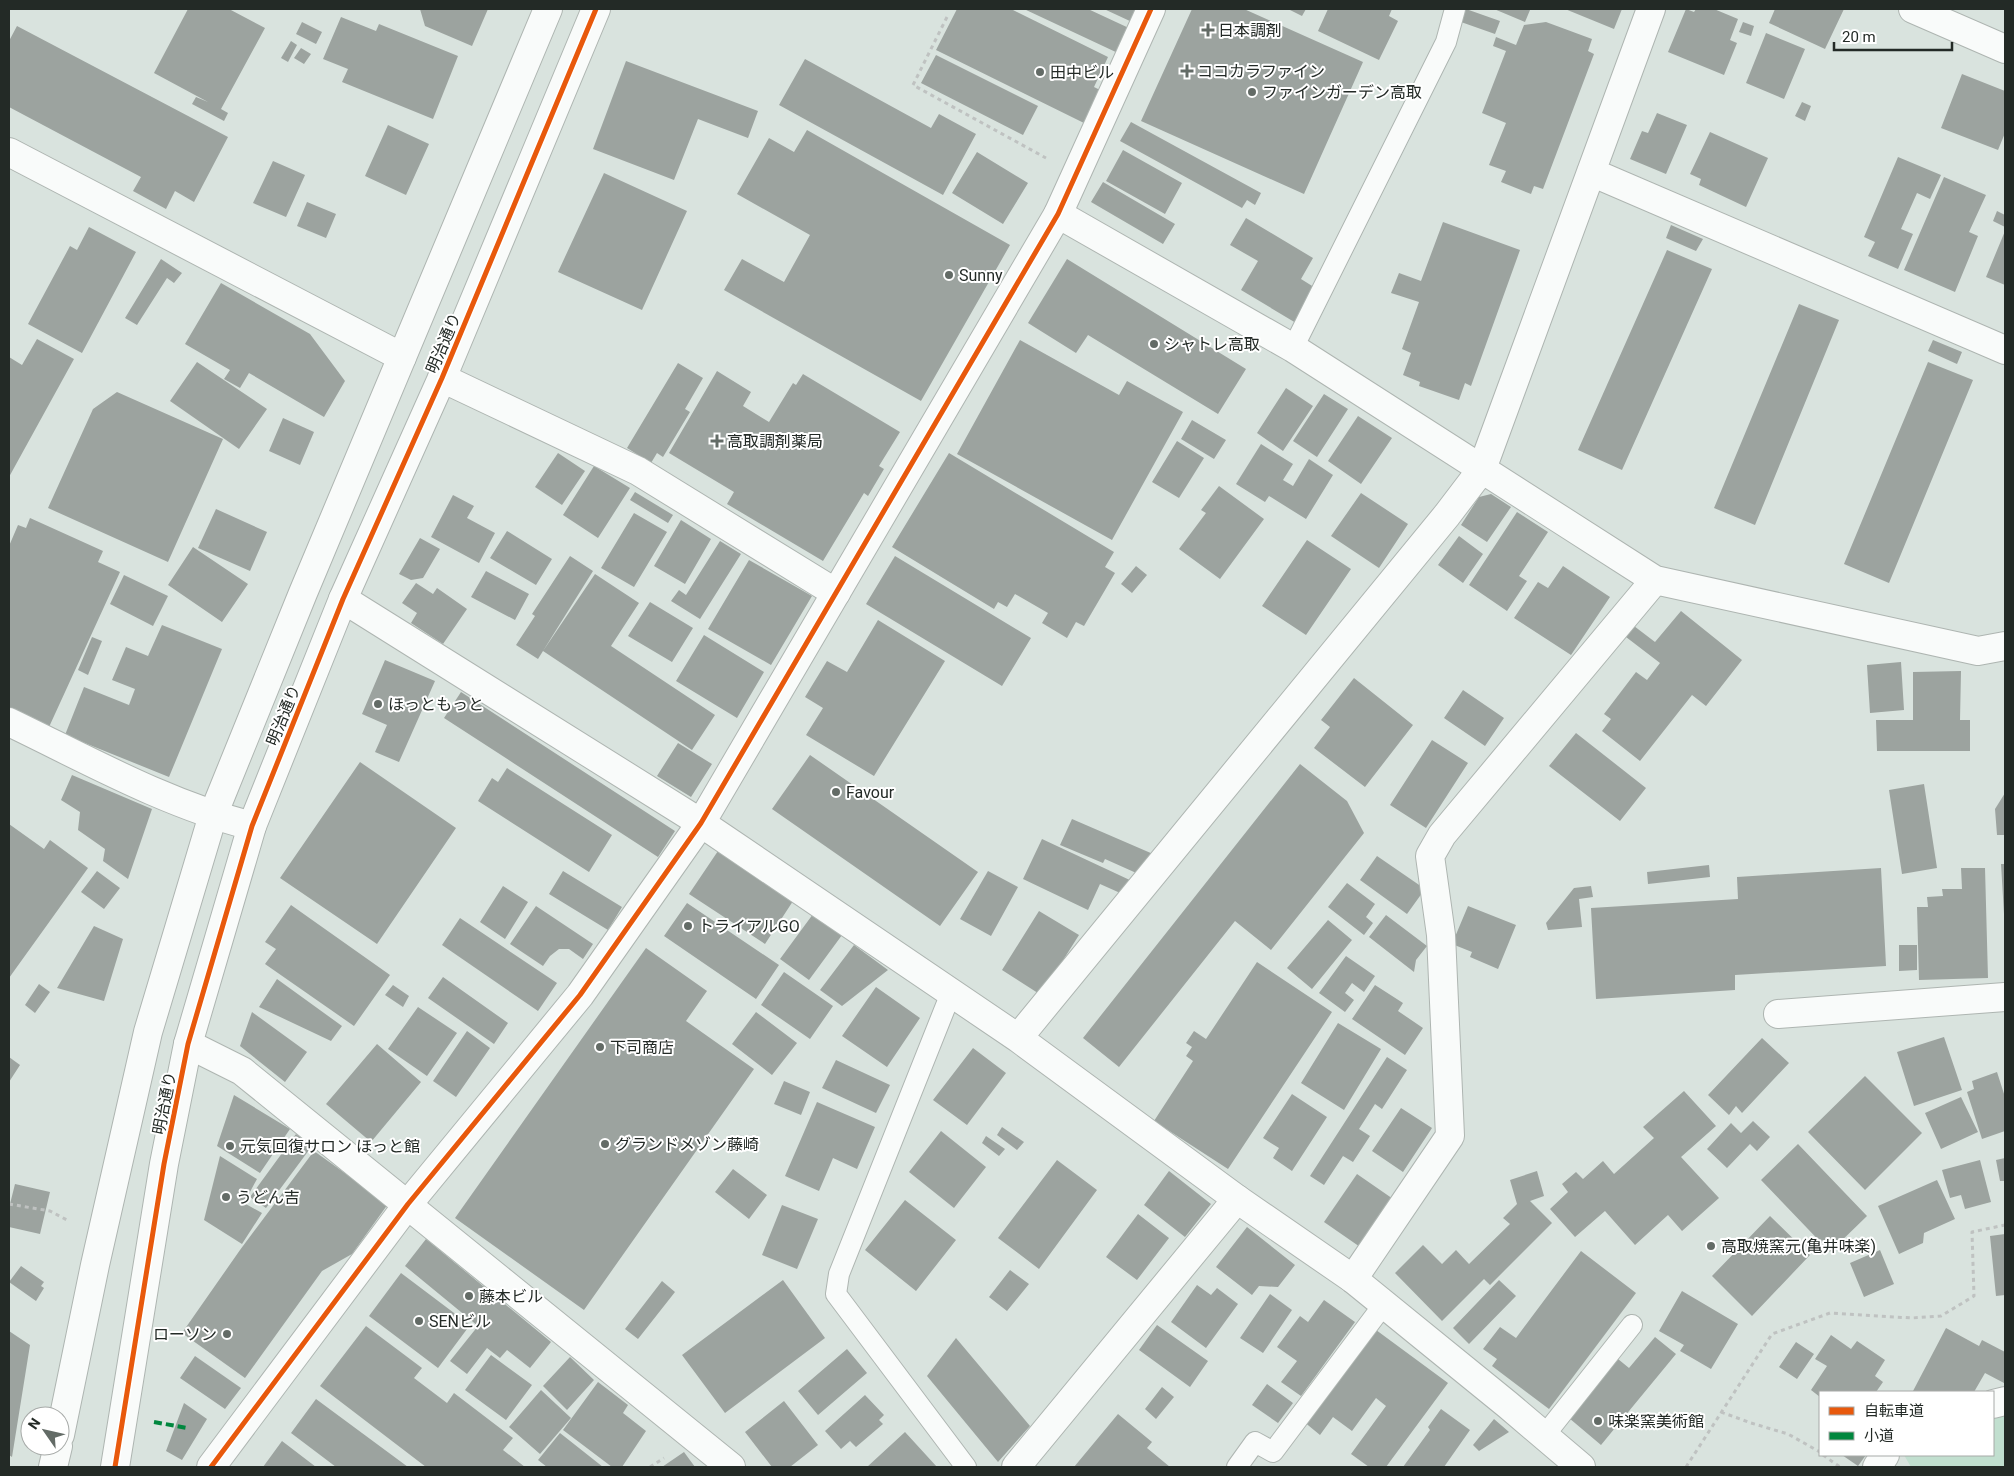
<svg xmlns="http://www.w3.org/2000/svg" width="2014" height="1476" font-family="Roboto,'Noto Sans JP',sans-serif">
	<rect width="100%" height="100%" fill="#d9e3de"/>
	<!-- green -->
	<path fill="#c1dfcf" d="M2005 1402V1467H1911L1904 1455H1993V1405Z"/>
	<!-- building -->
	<path fill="#9ca39f" d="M188 9H229L265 28 221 109 228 113 224 121 192 104 196 97 208 102 154 73Z
		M420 9H488L472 46 425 26Z
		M957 9H1011L1108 57 1094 87 1102 91 1086 124 936 50Z
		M1024 9H1088L1131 29 1120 54Z
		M1104 9H1139L1132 22Z
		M1192 9H1244L1363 62 1304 194 1141 121Z
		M1288 9H1306L1302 16Z
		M1328 9H1392L1389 16 1398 21 1379 60 1318 31Z
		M1466 9 1500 21 1495 34 1461 22Z
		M1494 9H1527L1530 10 1525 22Z
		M1565 9H1622L1614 29Z
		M1686 9 1694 12 1696 9H1714L1738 19 1730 40 1737 43 1724 75 1668 52Z
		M1775 9H1844L1825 49 1769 23Z
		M341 17 376 31 379 24 458 56 433 119 342 82 348 69 323 59Z
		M302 22 322 32 316 44 296 34Z
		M1546 22 1592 39 1588 51 1594 54 1543 189 1534 186 1531 194 1501 182 1506 171 1489 165 1506 123 1482 113 1506 51 1493 46 1496 37 1516 45 1524 25Z
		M1743 22 1754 26 1751 36 1739 32Z
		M17 26 228 137 194 202 175 191 166 209 133 191 141 177 9 107V41Z
		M1766 33 1805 49 1784 99 1746 83Z
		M291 41 297 45 288 62 281 58Z
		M301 48 311 54 304 64 294 58Z
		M936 55 1038 106 1023 135 921 83Z
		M805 59 931 128 939 114 976 134 943 195 779 105Z
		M626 61 758 111 748 138 698 119 674 180 593 149Z
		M1962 74 2005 91V133L1998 150 1941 128Z
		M1802 102 1811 106 1805 121 1795 116Z
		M1657 113 1687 125 1666 174 1630 159 1642 131 1648 133Z
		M1131 122 1261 193 1255 205 1247 200 1242 208 1120 141Z
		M388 125 429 144 406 195 365 176Z
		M807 130 1010 245 921 401 724 290 742 259 784 282 810 235 737 194 769 138 794 152Z
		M1710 132 1768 158 1746 207 1699 185 1701 179 1690 174Z
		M1123 150 1182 183 1165 214 1106 181Z
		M977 152 1028 183 1003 224 952 193Z
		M1898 157 1941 175 1930 199 1917 193 1901 229 1913 234 1898 269 1868 256 1875 242 1864 237Z
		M273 161 305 175 286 217 253 203Z
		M604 173 687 211 642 310 558 272Z
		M1944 177 1986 195 1969 232 1978 236 1955 292 1904 270Z
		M1103 182 1175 224 1163 244 1091 202Z
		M307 202 336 214 326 238 297 226Z
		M1997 211 2005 215V227L1993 221Z
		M1246 218 1313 258 1301 279 1317 289 1296 323 1241 290 1258 261 1230 245Z
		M1443 222 1520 250 1471 386 1465 383 1459 400 1419 386 1420 382 1403 375 1411 353 1402 349 1419 302 1391 293 1399 273 1421 281Z
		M1671 225 1703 239 1696 251 1666 238Z
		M89 227 136 252 82 353 28 324 70 246 77 250Z
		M2005 231V285L1986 277Z
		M1667 250 1712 269 1622 470 1578 450Z
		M161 259 182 273 174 283 167 278 137 325 125 318Z
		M1067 259 1246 369 1218 414 1088 335 1076 353 1028 323Z
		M221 283 310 334 345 381 324 417 249 373 240 388 224 379 230 370 185 344Z
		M1799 304 1839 320 1755 525 1714 508Z
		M37 339 74 359 9 477V357L22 365Z
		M1020 340 1119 395 1127 381 1183 412 1112 540 957 454Z
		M1933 340 1962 352 1957 364 1928 351Z
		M197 362 267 409 239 449 170 401Z
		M1928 362 1973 380 1889 583 1844 564Z
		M678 363 703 378 685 409 690 412 663 457 657 453 651 463 627 448Z
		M717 371 751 392 743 406 769 422 793 383 796 385 803 374 900 432 879 466 884 469 868 496 864 493 823 561 727 504 734 492 669 453Z
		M1286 388 1313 406 1283 451 1257 433Z
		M117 392 223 439 168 562 48 508 93 409Z
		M1324 394 1348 409 1317 457 1293 441Z
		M1358 416 1392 438 1361 484 1328 461Z
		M283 418 314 432 300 465 269 451Z
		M1192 420 1226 440 1214 459 1181 439Z
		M1177 441 1204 458 1179 498 1152 482Z
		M1261 444 1293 464 1283 480 1293 486 1309 459 1333 475 1306 519 1269 496 1265 502 1236 484Z
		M558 453 585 471 562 505 535 487Z
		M949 453 1114 552 1105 567 1115 573 1084 626 1076 622 1067 638 1042 623 1048 613 1015 594 1007 607 998 602 994 609 892 547Z
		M594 466 630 488 598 538 563 515Z
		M1219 486 1264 519 1220 579 1179 549 1206 513 1201 510Z
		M635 492 673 515 668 523 630 500Z
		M1361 493 1408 524 1379 568 1331 536Z
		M1491 494 1511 507 1487 542 1461 525 1479 497Z
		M453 495 474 506 467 518 495 533 479 563 431 537Z
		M216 509 267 532 250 571 198 548Z
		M1517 512 1548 532 1519 576 1527 581 1507 611 1469 585Z
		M634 513 667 532 634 587 601 568Z
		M30 518 103 551 98 562 120 572 49 727 9 709V546L18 525 26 528Z
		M681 520 711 539 685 584 654 566Z
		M507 531 552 559 536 585 490 558Z
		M1459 536 1483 554 1463 583 1438 565Z
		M420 538 440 549 423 578 411 580 399 574Z
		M1307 540 1351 569 1306 635 1262 606Z
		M720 541 741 554 700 619 671 601 679 590 686 595Z
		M193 547 248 584 222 622 168 585Z
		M570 556 593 571 538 659 516 645 535 616 532 614Z
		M895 556 1031 638 1002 686 866 604Z
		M749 560 812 596 771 665 708 629Z
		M1136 566 1147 575 1132 593 1121 584Z
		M1563 566 1610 597 1571 655 1514 618 1538 582 1548 588Z
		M486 571 529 594 515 620 471 597Z
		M595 574 639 603 611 646 715 715 692 750 543 651Z
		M124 575 168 596 153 626 110 604Z
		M416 583 433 594 437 588 467 609 443 644 411 623 417 613 402 603Z
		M650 602 693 628 672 662 628 636Z
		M1681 611 1742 660 1706 706 1692 695 1640 761 1602 731 1611 719 1604 714 1636 672 1647 680 1660 663 1626 637 1634 626 1655 642Z
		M878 620 945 661 874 776 806 735 823 708 805 697 827 661 847 672Z
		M162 625 222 649 169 777 65 735 84 687 129 705 135 689 112 680 126 647 148 656Z
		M704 635 764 672 737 718 676 681Z
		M92 637 102 641 88 675 78 670Z
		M385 660 435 681 399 762 375 752 387 725 362 714Z
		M1901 662 1904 710 1870 713 1867 665Z
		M1961 671 1960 720H1970V751H1877L1876 720H1913V672Z
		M1354 678 1413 725 1365 787 1314 748 1330 727 1321 720Z
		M1463 690 1504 718 1485 746 1444 718Z
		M461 692 675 831 658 857 444 718Z
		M1576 733 1646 788 1620 821 1549 766Z
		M1432 740 1468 763 1426 828 1390 805Z
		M678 743 712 764 691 797 657 776Z
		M810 755 978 872 940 926 772 809Z
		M360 762 456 828 377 944 280 878Z
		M1300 764 1347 801 1364 833 1271 950 1235 921 1119 1067 1083 1038Z
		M507 768 612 835 589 872 478 801 492 778 498 782Z
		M72 775 152 809 128 879 103 861 105 849 78 830 80 812 61 800Z
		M1924 784 1937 868 1902 874 1889 790Z
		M2005 793V835H1997L1995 809Z
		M1072 819 1153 854 1143 876 1105 859 1103 863 1060 845Z
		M9 824 44 849 50 840 88 868 9 978Z
		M1042 839 1134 882 1127 896 1100 884 1088 910 1023 879Z
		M720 848 795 898 765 944 689 894Z
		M1377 856 1425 889 1407 914 1360 880Z
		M2001 864H2005V914H2004Z
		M1709 865 1710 877 1648 884 1647 872Z
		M1881 868 1886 966 1735 975V990L1596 999 1591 908 1738 899 1737 877Z
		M1961 868H1985L1988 978 1919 980 1917 907H1928L1927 897 1943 896 1942 889H1962Z
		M97 871 120 888 104 909 81 892Z
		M563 871 622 907 608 930 549 894Z
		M988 871 1018 887 991 936 960 919Z
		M1347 883 1375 904 1366 917 1373 923 1364 935 1328 907Z
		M503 886 528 902 505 939 480 922Z
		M1591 886 1593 897 1579 899 1582 927 1548 930 1546 923 1574 888Z
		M687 903 779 965 756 999 664 936Z
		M291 905 390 975 354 1026 265 964 276 949 265 942Z
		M536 906 593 944 583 959 569 949H559L550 956 543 966 510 944Z
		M1468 906 1516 925 1498 969 1470 957 1472 952 1452 944Z
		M816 910 845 931 809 980 780 959Z
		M1039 911 1079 935 1041 995 1002 970Z
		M1386 915 1427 946 1416 960 1414 972 1369 937Z
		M460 918 557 983 538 1011 442 945Z
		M1328 920 1352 940 1312 989 1287 968Z
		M94 926 123 939 104 1001 57 988Z
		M854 945 888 970 842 1006 820 990Z
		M1899 945H1917V970L1899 971Z
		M646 948 707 991 686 1021 754 1069 584 1310 455 1218Z
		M1346 956 1375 976 1364 992 1352 983 1345 993 1354 1000 1345 1012 1319 993Z
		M1257 962 1332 1012 1228 1169 1154 1121 1193 1061 1186 1056 1192 1047 1186 1043 1194 1031 1206 1039Z
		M784 972 833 1006 810 1039 761 1005Z
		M443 977 508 1023 494 1044 428 998Z
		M277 979 342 1026 331 1041 259 1007Z
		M39 984 50 992 35 1013 25 1005Z
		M393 985 409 996 403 1007 385 995Z
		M1375 985 1403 1003 1398 1011 1423 1028 1405 1055 1352 1019Z
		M876 987 920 1018 887 1067 842 1036Z
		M418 1007 457 1033 427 1076 388 1049Z
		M252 1012 307 1052 285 1082 240 1046Z
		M756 1012 797 1043 772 1075 732 1044Z
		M1338 1023 1381 1049 1344 1110 1301 1083Z
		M467 1031 490 1048 456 1097 433 1081Z
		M1944 1037 1962 1090 1914 1106 1897 1052Z
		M1762 1038 1789 1063 1742 1113 1736 1106 1729 1115 1708 1095Z
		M377 1044 421 1082 371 1142 326 1104Z
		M973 1048 1006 1073 967 1125 933 1100Z
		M9 1057 20 1065 9 1082Z
		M1387 1057 1407 1070 1382 1109 1375 1104 1359 1129 1370 1136 1353 1162 1343 1156 1324 1185 1310 1176Z
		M836 1060 890 1085 876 1113 822 1088Z
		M1997 1072 2005 1097V1131L1982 1139 1967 1092 1974 1089 1972 1081Z
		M1865 1076 1922 1133 1865 1190 1808 1132Z
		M784 1081 810 1092 801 1115 774 1104Z
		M1684 1091 1716 1126 1681 1157 1719 1198 1682 1231 1668 1215 1635 1245 1605 1211 1575 1237 1550 1209 1568 1192 1562 1184 1576 1172 1583 1179 1603 1161 1614 1174 1654 1138 1643 1127Z
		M1292 1094 1327 1117 1292 1171 1273 1158 1279 1148 1263 1138Z
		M234 1095 290 1129 260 1173 217 1146Z
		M1961 1097 1978 1132 1941 1149 1925 1113Z
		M817 1102 875 1127 857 1169 833 1158 819 1191 785 1176Z
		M1401 1108 1432 1128 1403 1172 1372 1151Z
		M1753 1121 1770 1137 1757 1151 1750 1144 1727 1168 1707 1149 1731 1123 1741 1133Z
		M1002 1127 1024 1142 1017 1150 997 1135Z
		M941 1131 986 1167 954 1208 909 1172Z
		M296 1134 312 1146 266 1208 250 1197Z
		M986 1136 1005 1149 999 1156 982 1143Z
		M1798 1144 1867 1216 1830 1252 1761 1180Z
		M314 1151 388 1204 352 1254 322 1271 245 1378 182 1333 240 1250Z
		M220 1156 257 1179 244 1203 262 1213 242 1244 204 1220Z
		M2005 1158V1181H2000L1996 1160Z
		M1057 1160 1097 1190 1039 1269 998 1238Z
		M1980 1160 1991 1202 1965 1209 1961 1195 1950 1198 1942 1170Z
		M733 1169 767 1195 749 1219 715 1192Z
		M1169 1171 1211 1204 1185 1237 1144 1205Z
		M1537 1171 1544 1196 1530 1201 1552 1223 1490 1285 1484 1279 1442 1321 1395 1273 1423 1245 1442 1264 1456 1250 1469 1264 1510 1224 1503 1218 1517 1204 1510 1180Z
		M1357 1174 1396 1201 1363 1249 1324 1222Z
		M1937 1180 1955 1219 1924 1233 1923 1243 1899 1254 1878 1206Z
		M15 1184 50 1192 40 1234 9 1227V1208Z
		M905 1200 956 1240 916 1291 865 1250Z
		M782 1205 818 1219 797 1269 762 1255Z
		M1138 1214 1169 1238 1137 1280 1106 1257Z
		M1770 1216 1810 1255 1752 1316 1712 1276Z
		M1247 1227 1295 1265 1278 1287 1259 1286 1252 1295 1216 1267Z
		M2005 1234V1295L1996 1296 1990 1236Z
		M426 1239 551 1342 530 1368 507 1350 500 1358 487 1348 467 1374 450 1361 478 1326 405 1266Z
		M1880 1250 1894 1284 1864 1297 1850 1263Z
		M1581 1251 1636 1293 1549 1409 1492 1366 1497 1359 1483 1349 1500 1327 1516 1338Z
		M21 1266 44 1282 41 1286 44 1288 36 1301 9 1282Z
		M1010 1270 1029 1284 1007 1311 989 1297Z
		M401 1273 470 1325 438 1368 369 1316Z
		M783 1280 825 1338 725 1413 682 1355Z
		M1499 1280 1516 1296 1469 1344 1453 1328Z
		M662 1281 675 1292 638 1339 625 1329Z
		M1197 1285 1211 1295 1217 1288 1238 1304 1206 1348 1171 1322Z
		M1682 1291 1738 1324 1711 1369 1680 1351 1684 1345 1659 1331Z
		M1270 1294 1292 1310 1263 1353 1240 1338Z
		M1324 1300 1355 1322 1301 1396 1281 1382 1297 1361 1277 1347 1300 1316 1308 1322Z
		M1157 1325 1208 1361 1190 1387 1139 1350Z
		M366 1326 422 1368 414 1378 447 1403 454 1393 513 1438 503 1450 525 1467H426L320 1386Z
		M1372 1327 1448 1383 1386 1467H1369L1351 1454 1386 1406 1376 1398 1352 1431 1333 1417 1320 1435 1303 1421Z
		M1946 1328 1979 1346 1982 1340 2005 1352 2004 1383 1985 1373 1974 1392 1913 1391Z
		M9 1331 30 1345 12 1457 9 1455Z
		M1831 1335 1851 1349 1857 1341 1885 1360 1875 1376 1883 1382 1876 1392H1820V1397L1811 1390 1827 1366 1815 1359Z
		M1655 1337 1676 1354 1601 1445 1569 1418 1618 1359 1629 1368Z
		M956 1338 1030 1426 998 1462 927 1376Z
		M1796 1342 1814 1354 1797 1379 1779 1367Z
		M847 1349 867 1373 818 1415 798 1391Z
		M491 1355 532 1385 506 1420 465 1390Z
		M195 1356 241 1388 225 1409 180 1378Z
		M570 1357 594 1380 567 1410 543 1386Z
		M598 1382 628 1405 623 1413 646 1431 622 1467H612L563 1430Z
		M1267 1384 1293 1403 1278 1423 1252 1405Z
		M1162 1387 1174 1397 1156 1419 1145 1409Z
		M541 1390 571 1418 540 1454 509 1427Z
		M865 1395 884 1415 879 1420 883 1424 856 1447 850 1441 841 1449 825 1431Z
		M316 1399 408 1467H336L291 1433Z
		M784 1401 818 1445 790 1467H772L745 1432Z
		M184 1403 207 1419 182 1460 166 1451Z
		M1441 1409 1470 1430 1444 1467H1403L1430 1430 1428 1427Z
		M1118 1414 1152 1442 1147 1448 1170 1467H1074Z
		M1494 1419 1509 1432 1479 1451 1473 1445Z
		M905 1432 937 1467H867Z
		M560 1433 603 1467H547L538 1460Z
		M282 1441 316 1467H263Z
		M684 1452 695 1467H662Z
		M1842 1455H1866L1858 1466Z"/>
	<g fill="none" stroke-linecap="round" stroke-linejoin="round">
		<defs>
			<path id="service" d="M1293 348 1446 42 1455 9
				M951 993 839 1274 836 1294 966 1467
				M1544 1436 1632 1325
				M1237 1467 1255 1442 1273 1452 1384 1304"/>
			<path id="minor" d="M1913 9 2005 49
				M9 152 402 357
				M1591 172 2005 350
				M1058 214 1293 348 1655 580 1978 651 2005 646
				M442 378 638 471 836 593
				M343 599 701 823 1018 1038 1237 1199 1016 1467
				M9 722C88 760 166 804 252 826
				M1778 1014 2005 997
				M1018 1038 1447 515 1482 469 1651 9
				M188 1044 242 1071 731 1467
				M1353 1279 1450 1136 1441 935 1430 856 1442 835 1655 580
				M1993 1404 2005 1401
				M1877 1467 1885 1455"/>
			<path id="tertiary" d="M1237 1199 1353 1279 1508 1405 1581 1467
				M60 1435 95 1265 148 1032 213 815 303 593 548 9
				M53 1467 58 1446
				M115 1467 164 1164 188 1044 252 826 343 599 442 378 596 9
				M211 1467 408 1204 580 995 701 823 1058 214 1151 9"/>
		</defs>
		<!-- service casing -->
		<use href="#service" stroke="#aeb5b1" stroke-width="22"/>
		<!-- minor casing -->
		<use href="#minor" stroke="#aeb5b1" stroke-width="30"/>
		<!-- tertiary casing -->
		<use href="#tertiary" stroke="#aeb5b1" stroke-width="30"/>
		<!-- path -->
		<path stroke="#bfc2c1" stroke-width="3" stroke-dasharray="4 4" stroke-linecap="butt" d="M947 17 913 85 1046 158
			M9 1204 50 1211 67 1220
			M1721 1412 1751 1423 1788 1434 1820 1452
			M1823 1455 1840 1467
			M650 1467 664 1458
			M1686 1467 1772 1334 1830 1313 1912 1318 1941 1316 1974 1296 1972 1232 2005 1225"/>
		<!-- service -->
		<use href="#service" stroke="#f9fbfa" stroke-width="20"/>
		<!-- minor -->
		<use href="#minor" stroke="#f9fbfa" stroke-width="28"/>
		<!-- tertiary -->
		<use href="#tertiary" stroke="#f9fbfa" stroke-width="28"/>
		<!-- quiet -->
		<path stroke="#00873e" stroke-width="4" stroke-dasharray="8 4" stroke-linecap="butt" d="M154 1422 187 1428"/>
		<defs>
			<path id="cycleway" d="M115 1467 164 1164 188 1044 252 826 343 599 442 378 596 9
				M211 1467 408 1204 580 995 701 823 1058 214 1151 9"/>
		</defs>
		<!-- cycleway casing -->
		<use href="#cycleway" stroke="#fff" stroke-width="8"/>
		<!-- cycleway -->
		<use href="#cycleway" stroke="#e8590c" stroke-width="5"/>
	</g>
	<!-- markers -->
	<g fill="#636b66" stroke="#fff" stroke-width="2">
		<path d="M1205.5 22.5h5v5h5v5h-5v5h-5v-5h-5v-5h5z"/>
		<path d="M1184.5 63.5h5v5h5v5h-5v5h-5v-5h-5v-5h5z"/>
		<circle cx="1040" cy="72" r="5"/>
		<circle cx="1252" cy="92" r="5"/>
		<circle cx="949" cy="275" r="5"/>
		<circle cx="1154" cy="344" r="5"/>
		<path d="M714.5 433.5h5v5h5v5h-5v5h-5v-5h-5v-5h5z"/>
		<circle cx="378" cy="704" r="5"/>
		<circle cx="836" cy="792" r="5"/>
		<circle cx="688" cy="926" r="5"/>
		<circle cx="600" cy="1047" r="5"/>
		<circle cx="605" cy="1144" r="5"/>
		<circle cx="230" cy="1146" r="5"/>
		<circle cx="226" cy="1197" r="5"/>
		<circle cx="1711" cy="1246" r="5"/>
		<circle cx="469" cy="1296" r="5"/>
		<circle cx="419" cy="1321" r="5"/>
		<circle cx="227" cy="1334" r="5"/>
		<circle cx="1598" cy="1421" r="5"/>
	</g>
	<g text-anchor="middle" stroke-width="4" stroke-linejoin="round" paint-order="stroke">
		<!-- poi labels -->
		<g font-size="16" fill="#232a26" stroke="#fff" text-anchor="start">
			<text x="1218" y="36">日本調剤</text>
			<text x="1197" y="77">ココカラファイン</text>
			<text x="1050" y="78">田中ビル</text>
			<text x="1262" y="98">ファインガーデン高取</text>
			<text x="959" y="281">Sunny</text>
			<text x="1164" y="350">シャトレ高取</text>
			<text x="727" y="447">高取調剤薬局</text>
			<text x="388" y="710">ほっともっと</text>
			<text x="846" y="798">Favour</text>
			<text x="698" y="932">トライアルGO</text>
			<text x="610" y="1053">下司商店</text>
			<text x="615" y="1150">グランドメゾン藤崎</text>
			<text x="240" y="1152">元気回復サロン ほっと館</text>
			<text x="236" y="1203">うどん吉</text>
			<text x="1721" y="1252">高取焼窯元(亀井味楽)</text>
			<text x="479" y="1302">藤本ビル</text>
			<text x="429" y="1327">SENビル</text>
			<text x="217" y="1340" text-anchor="end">ローソン</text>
			<text x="1608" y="1427">味楽窯美術館</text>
		</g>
		<!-- street labels -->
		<g font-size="16" fill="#232a26" stroke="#fff">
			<text transform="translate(443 343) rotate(-67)" y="6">明治通り</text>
			<text transform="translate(283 715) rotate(-68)" y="6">明治通り</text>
			<text transform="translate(164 1103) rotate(-79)" y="6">明治通り</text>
		</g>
	</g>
	<!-- border -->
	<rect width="2014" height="1476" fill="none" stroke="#232a26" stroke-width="20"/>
	<!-- legend -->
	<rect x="1819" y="1391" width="175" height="65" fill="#ffffff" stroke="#a7aaa8"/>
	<rect x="1829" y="1407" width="25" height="8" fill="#e8590c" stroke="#a7aaa8"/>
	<text x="1864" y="1416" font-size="15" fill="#232a26">自転車道</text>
	<rect x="1829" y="1432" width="25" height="8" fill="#00873e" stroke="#a7aaa8"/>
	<text x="1864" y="1441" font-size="15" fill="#232a26">小道</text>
	<!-- north arrow -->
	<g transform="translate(45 1431) rotate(304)"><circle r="24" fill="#ffffff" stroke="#a7aaa8"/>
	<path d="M0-4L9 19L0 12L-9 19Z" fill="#636b66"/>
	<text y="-8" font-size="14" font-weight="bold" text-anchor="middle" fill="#232a26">N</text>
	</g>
	<!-- scale -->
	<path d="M1834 42v8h118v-8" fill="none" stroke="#232a26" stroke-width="2.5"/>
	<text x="1842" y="42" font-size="15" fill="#232a26" stroke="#ffffff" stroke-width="4" paint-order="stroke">20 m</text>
</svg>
